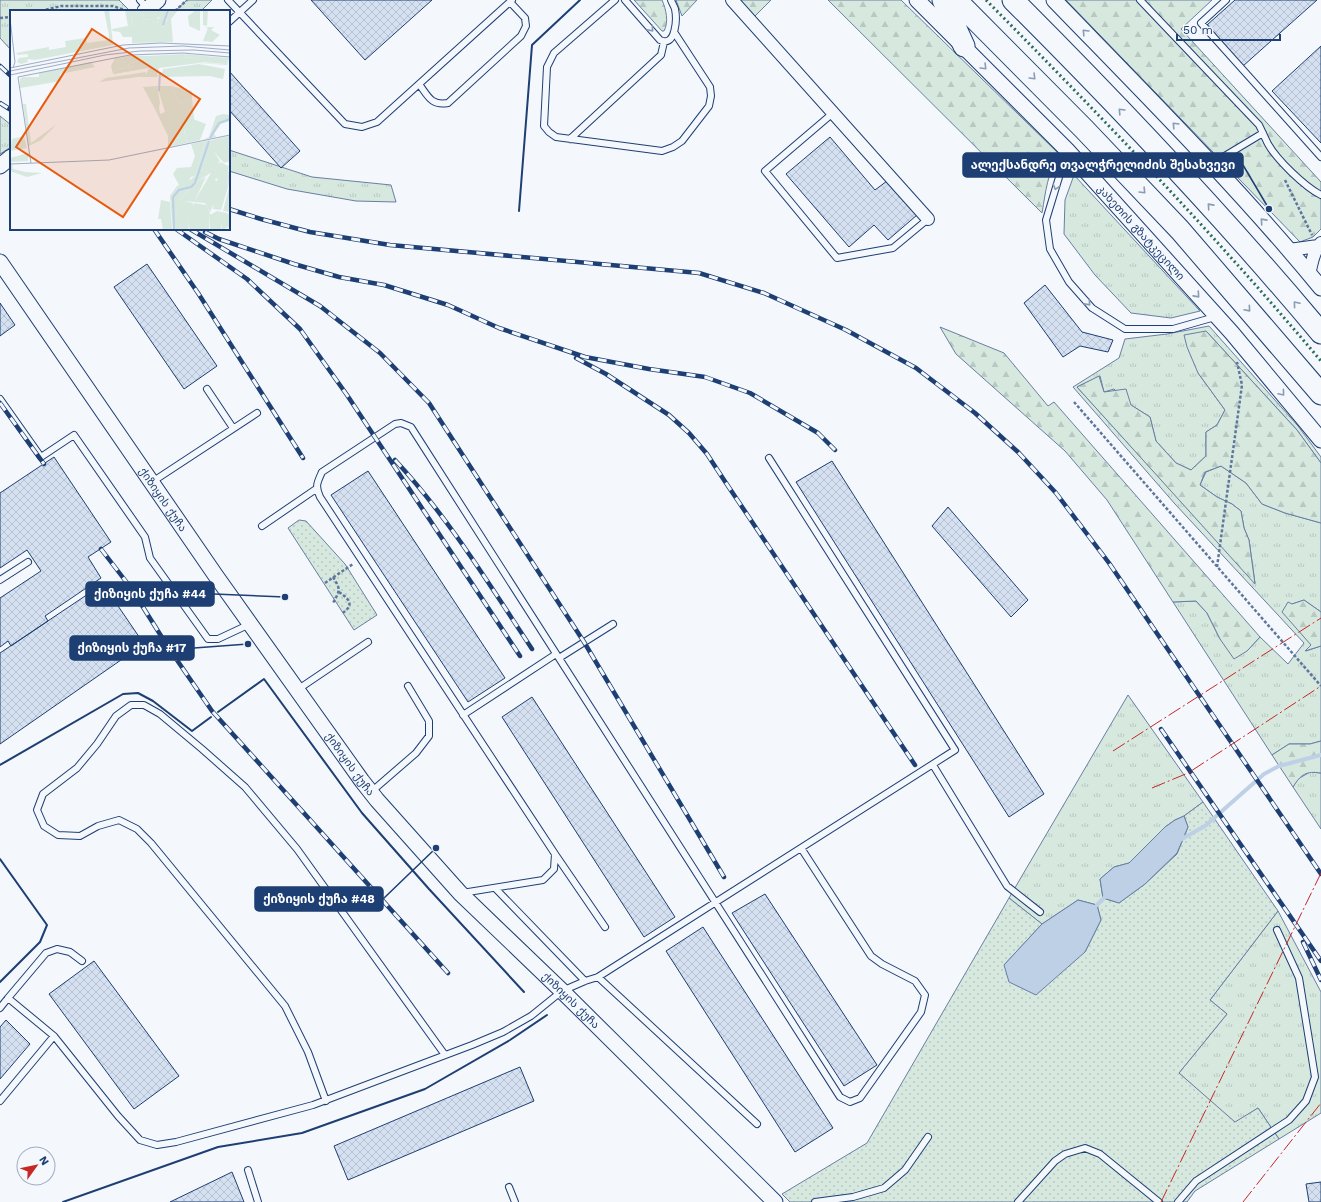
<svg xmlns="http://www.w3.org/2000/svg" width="1321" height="1202" font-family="'Work Sans','Noto Sans Georgian',sans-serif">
	<defs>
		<pattern id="grass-tufts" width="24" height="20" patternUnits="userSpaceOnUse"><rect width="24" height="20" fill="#d7e8df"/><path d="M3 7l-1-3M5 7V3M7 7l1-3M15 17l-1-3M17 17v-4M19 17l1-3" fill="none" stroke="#b8c8c3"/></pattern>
		<pattern id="forest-firs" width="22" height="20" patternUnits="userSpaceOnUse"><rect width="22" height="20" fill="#d7e8df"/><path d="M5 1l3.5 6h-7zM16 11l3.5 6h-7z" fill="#b8c8c3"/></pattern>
		<pattern id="garden-dots" width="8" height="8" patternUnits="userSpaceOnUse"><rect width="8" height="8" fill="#d7e8df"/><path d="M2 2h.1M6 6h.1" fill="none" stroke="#b8c8c3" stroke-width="1.8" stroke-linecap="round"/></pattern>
		<pattern id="building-cross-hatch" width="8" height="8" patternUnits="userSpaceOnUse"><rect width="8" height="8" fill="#d5e0f0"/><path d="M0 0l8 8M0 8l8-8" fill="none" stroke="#b6c1d1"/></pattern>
	</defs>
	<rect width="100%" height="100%" fill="#f4f7fb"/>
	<!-- grass -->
	<path fill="url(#grass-tufts)" stroke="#687fa3" d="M0 0H119L128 9 126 11H11V50L0 38Z
		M187 0H212L201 11H175Z
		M0 116 11 125V147L0 154Z
		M229 150 312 177 391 185 396 202 356 201 287 189 229 171Z
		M1074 175 1200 311 1171 318 1131 313 1095 275 1064 234 1065 200Z
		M1209 326 1298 426 1321 457V463L1297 430 1206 331 1198 373 1225 410 1217 425 1206 432V456L1191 470 1176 463 1156 441 1150 417 1131 405 1114 389 1104 392 1100 376 1077 387 1255 583 1249 540 1244 528 1241 511 1232 504 1217 497 1200 485 1206 472 1221 466 1246 483 1262 504 1285 513 1321 523V612L1304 600 1292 604 1311 645 1306 651 1321 646V741L1310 744H1289L1272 755 1173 602 1196 601 1207 613 1220 639 1247 651 1260 637 1288 664 1304 643 1175 504 1073 387 1119 358 1125 339 1167 334Z
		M1128 695 1203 802 1184 816 1175 820 1165 827 1129 863 1114 867 1100 879 1103 898 1097 905 1078 900 1042 924 1009 898Z
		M1310 772 1321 773V829L1293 787 1298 779Z
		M1278 911 1321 992V1113L1279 1139 1258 1108 1235 1123 1179 1073 1227 1014 1210 1000Z"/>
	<!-- forest -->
	<path fill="url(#forest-firs)" stroke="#687fa3" d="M634 0H662C666 9 669 22 664 31H662Z
		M676 0H697L682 16Z
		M739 0H771L754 17Z
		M828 0H901L1059 154C1047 175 1046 190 1042 213Z
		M1066 0H1212L1181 29 1321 182V229L1313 237 1300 242Z
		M940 327 1004 353 1048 406 1054 402 1260 637 1247 651 1234 659 1220 639 1207 613 1196 601 1173 602 1107 500 1065 451 956 354Z
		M1206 331 1297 430 1321 463V523L1285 513 1262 504 1246 483 1221 466 1205 472 1200 485 1217 497 1232 504 1241 511 1244 528 1249 540 1255 584 1077 387 1099 376 1104 392 1126 389 1131 405 1150 417 1156 441 1176 463 1191 470 1206 456V432L1217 425 1225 410 1198 373 1187 347 1184 335Z
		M1304 600 1321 612V646L1305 651 1311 645 1282 612 1288 602 1292 604Z
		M1321 741V773C1306 771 1301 774 1293 787L1272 755 1289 744H1310Z"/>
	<!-- garden -->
	<path fill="url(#garden-dots)" stroke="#687fa3" d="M299 520 306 521 345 564 377 615 354 630 288 528Z
		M1203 802 1278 911 1210 1000 1227 1014 1179 1073 1235 1122 1258 1108 1279 1139 1195 1191 1187 1202H790L782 1194 867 1143 1009 898 1042 924 1004 965 1085 952 1101 920 1097 905 1103 898 1119 903 1145 884 1177 854 1188 827 1184 816Z"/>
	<!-- water -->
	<path fill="#bed0e5" stroke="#687fa3" d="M1184 816 1188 827 1177 853 1145 884 1119 903 1103 898 1100 879 1114 867 1129 863 1165 827 1175 820Z
		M1078 900 1097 905 1101 920 1085 952 1036 995 1009 982 1004 965 1042 924Z"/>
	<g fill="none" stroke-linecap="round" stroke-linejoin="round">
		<!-- stream -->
		<path stroke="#bed0e5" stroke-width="4" d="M1180 840 1205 826 1264 774 1279 766 1321 755
			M1097 905 1106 896"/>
	</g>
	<!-- building -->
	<path fill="url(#building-cross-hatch)" stroke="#1d3f73" d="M311 0H432L365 60Z
		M1235 0H1317L1243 66 1207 25Z
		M1321 46V143L1272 91Z
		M229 71 300 151 281 168 229 110Z
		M830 137 875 190 887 181 917 215 888 240 874 225 849 247 786 174Z
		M147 264 217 366 184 389 114 287Z
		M1045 285 1082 332 1113 340 1108 352 1080 346 1063 357 1024 303Z
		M0 303 15 325 0 336Z
		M54 457 111 542 88 557 101 578 45 616 48 621 11 646 8 641 0 647V598L41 571 27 550 0 568V493Z
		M832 461 1044 794 1009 817 796 482Z
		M368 471 505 678 468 702 331 495Z
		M948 507 1028 600 1011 617 932 526Z
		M103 584 144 644 0 744V653Z
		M532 697 675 917 644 937 502 717Z
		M765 894 877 1065 844 1086 732 913Z
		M703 927 833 1128 795 1152 666 951Z
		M94 961 179 1076 134 1109 49 994Z
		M6 1020 30 1044 0 1079V1027Z
		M520 1067 534 1101 348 1180 334 1146Z
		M232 1172 244 1202H170Z
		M1321 1182V1202H1309L1306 1184Z"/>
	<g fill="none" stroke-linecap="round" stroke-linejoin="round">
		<defs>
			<path id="service" d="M140 0 148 9
				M228 0 345 124 362 127 377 122 512 0
				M615 0 554 53 547 67 544 126 549 132 556 137 662 151 673 147 682 141 709 106 711 96 710 87 674 32
				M625 0 660 40C676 48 677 19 675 9 674 6 672 3 671 0
				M1140 0 1259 125C1262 131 1265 138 1268 144 1277 160 1305 187 1321 195
				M1226 0 1201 23 1321 157
				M229 22 253 0
				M419 84C428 96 431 106 448 103L521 36 526 26 525 18 510 2
				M833 113 765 171 837 258 893 248 928 219
				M570 139 661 55 664 42
				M1067 151 1046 220 1050 249 1069 282 1092 308 1125 329H1173L1215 317
				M1212 163 1223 157 1263 133
				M207 389 233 428
				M0 399 41 457 74 435 145 537 150 558 208 639H218L250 624
				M152 482 257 413
				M262 526 316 489
				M0 580 28 562
				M559 658 613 624
				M297 690 368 642
				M463 715 556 654
				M933 765 1007 886 1040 912
				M371 792 416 753 429 736V721L408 686
				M555 854 605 927
				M495 888 585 981
				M462 893 543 880 554 869 555 854 320 497C315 486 317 483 322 472L395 424 401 423 411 427 840 1097 850 1102 860 1098 921 1012 925 995 915 981 882 964 871 956 801 848
				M598 977 757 1124
				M0 1008 8 998
				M54 1036 118 1116 140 1140 157 1145 176 1142 313 1105 472 1045 503 1032 531 1016 562 991 585 981 598 977 955 750 769 458
				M0 1101 54 1036 8 998 46 953 57 949 70 952 82 961
				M326 1101 308 1052 285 1006 151 843 137 829 119 820 98 826 80 836 58 835 44 826 37 810 43 794 77 768 97 744 116 716 131 705H144L160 714 202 749 245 787 297 849 445 1055
				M248 1170 258 1202
				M509 1187 515 1202
				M815 1202 853 1197 884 1188 905 1170 928 1137
				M1018 1202 1055 1161 1065 1154 1085 1148 1100 1154 1159 1202
				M1178 1202 1196 1181 1289 1120 1306 1101 1315 1077 1299 978 1277 930"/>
			<path id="minor" d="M732 0 928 219
				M1289 250 1318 246
				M1309 274C1312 264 1313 250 1321 243"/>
			<g id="tertiary">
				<path id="s1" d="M917 0 1067 150 1232 333 1321 440"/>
				<path d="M1054 0C1145 94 1238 187 1321 288"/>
				<path d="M145 11 158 0"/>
				<path d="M0 166 11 157"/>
				<path id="s2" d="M0 262 216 576 362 781 377 800 460 893 562 991 775 1202"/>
			</g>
			<path id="trunk" d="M943 0 964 46
				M956 0 1084 129 1180 230 1321 394
				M1013 0C1120 107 1224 217 1321 333"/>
		</defs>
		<!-- service casing -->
		<use href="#service" stroke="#1d3f73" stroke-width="8"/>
		<!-- minor casing -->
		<use href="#minor" stroke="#1d3f73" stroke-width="14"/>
		<!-- tertiary casing -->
		<use href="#tertiary" stroke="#1d3f73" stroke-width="17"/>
		<!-- trunk casing -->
		<use href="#trunk" stroke="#1d3f73" stroke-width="23"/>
		<!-- path -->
		<path stroke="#5e769c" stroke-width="2.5" stroke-dasharray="3 2" stroke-linecap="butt" d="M41 11 61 6H113L127 11
			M175 11 187 0
			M0 18 11 17
			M1285 180 1312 235
			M1074 402 1321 686
			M1217 567 1242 385 1237 362
			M333 577C341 590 340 590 333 603
			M325 583 353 564
			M339 592C351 600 354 606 341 614"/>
		<!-- service -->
		<use href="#service" stroke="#f4f7fb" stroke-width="6"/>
		<!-- minor -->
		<use href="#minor" stroke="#f4f7fb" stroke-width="12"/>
		<!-- tertiary -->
		<use href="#tertiary" stroke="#f4f7fb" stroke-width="15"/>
		<!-- trunk -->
		<use href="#trunk" stroke="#f4f7fb" stroke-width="21"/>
		<defs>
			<path id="rail" d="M0 66 11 76
				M0 103 11 110
				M229 209 261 219 310 232 390 245 699 273 764 293 846 330 916 368 975 413 1018 452 1056 493 1109 563 1321 874
				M154 229 198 293 303 458
				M176 229 247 279 300 329 347 395 520 656
				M190 229 320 306 380 353 429 403 584 642 724 877
				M205 232 219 239 294 264 339 277 384 285 448 305 499 328 585 357 649 369 705 377 750 393 818 433 835 450
				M576 358 606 374 669 415 689 433 707 454 724 480 915 765
				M0 403 44 464
				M395 460C448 517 489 584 532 649
				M101 549 131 588 168 647 212 711 448 973
				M1161 729 1321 961
				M1303 942 1321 980"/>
		</defs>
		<!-- rail casing -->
		<use href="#rail" stroke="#1d3f73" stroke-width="4.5"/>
		<!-- rail -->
		<use href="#rail" stroke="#f4f7fb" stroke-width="3" stroke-dasharray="9" stroke-linecap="butt"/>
		<!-- hedge -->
		<path stroke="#2c6c60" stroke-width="3" stroke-dasharray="2 3" stroke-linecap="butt" d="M986 0C1102 117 1215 235 1321 361"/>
		<!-- wall -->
		<path stroke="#1d3f73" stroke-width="2" d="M519 211 532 45 580 0
			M218 712 264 679 362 813 429 889 524 992
			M0 765 123 694 138 693 153 701 192 731 211 717
			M0 859 47 925 40 942 0 982
			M63 1202 218 1147 302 1133 425 1089 510 1040 547 1015"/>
		<!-- power -->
		<path stroke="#c62828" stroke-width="1" stroke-dasharray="14 3 2 3" stroke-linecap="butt" d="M1113 751 1321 618
			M1152 788 1188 773 1321 686
			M1161 1202 1321 873
			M1243 1202 1321 1103"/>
	</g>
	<!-- one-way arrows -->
	<defs><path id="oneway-chevron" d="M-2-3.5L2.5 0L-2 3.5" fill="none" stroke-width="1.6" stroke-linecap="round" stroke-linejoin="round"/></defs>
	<g stroke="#889bb7">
		<use href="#oneway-chevron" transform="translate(651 29) rotate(49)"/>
		<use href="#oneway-chevron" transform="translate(1085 32) rotate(-134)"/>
		<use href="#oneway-chevron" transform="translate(984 67) rotate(45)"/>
		<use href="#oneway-chevron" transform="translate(1033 77) rotate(45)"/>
		<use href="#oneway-chevron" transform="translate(1121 111) rotate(-134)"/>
		<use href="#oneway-chevron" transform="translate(1175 125) rotate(-134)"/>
		<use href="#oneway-chevron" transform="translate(1056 187) rotate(107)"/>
		<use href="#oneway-chevron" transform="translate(1143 191) rotate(46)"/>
		<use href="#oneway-chevron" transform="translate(1210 206) rotate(-132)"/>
		<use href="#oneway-chevron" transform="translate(1263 221) rotate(-132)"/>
		<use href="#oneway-chevron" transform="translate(1197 295) rotate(48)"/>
		<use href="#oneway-chevron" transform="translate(1088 303) rotate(48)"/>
		<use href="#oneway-chevron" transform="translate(1296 304) rotate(-130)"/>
		<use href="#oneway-chevron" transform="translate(1248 309) rotate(49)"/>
		<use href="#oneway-chevron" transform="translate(1282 393) rotate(50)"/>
	</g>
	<g text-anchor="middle" stroke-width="3" stroke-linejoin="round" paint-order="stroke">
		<!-- street labels -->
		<g font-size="11" fill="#1d3f73" stroke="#f4f7fb">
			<text dy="4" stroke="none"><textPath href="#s1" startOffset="323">კახეთის გზატკეცილი</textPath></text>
			<text dy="4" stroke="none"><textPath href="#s2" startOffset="288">ქიზიყის ქუჩა</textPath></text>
			<text dy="4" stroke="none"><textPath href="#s2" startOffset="612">ქიზიყის ქუჩა</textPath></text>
			<text dy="4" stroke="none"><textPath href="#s2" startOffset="936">ქიზიყის ქუჩა</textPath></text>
		</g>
	</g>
	<!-- overview -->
	<g transform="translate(10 10)">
		<rect width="220" height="220" fill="#f4f7fb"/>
		<path d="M94 0H99L102 25H99ZM123 0H135L132 9 141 10V5L148 6 147 12 154 17 161 0H168L161 9 163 32 122 33V27H113L110 22 103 21 102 19 123 15 121 6H123ZM194 17H204L201 20 210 25 202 32 193 31 198 18ZM173 44 219 48 217 55 189 53 149 58 147 67H128L136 65 139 58 103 64 101 56 105 48ZM171 44H174L175 48 183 47 186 52H172ZM186 45 216 48 218 50 216 54 192 53ZM119 46H137L118 55 119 58 123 56 130 59 103 63 106 59 117 58 113 52 105 51V49ZM189 54 215 59 213 69 200 66 151 67 153 59ZM147 76 150 92 149 98 145 99 133 77ZM161 76 182 81V89L170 94ZM13 94H16L21 133 47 114 31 130 19 136ZM213 104 220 105V111L211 114 204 124 206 127 193 130 199 127 206 106ZM183 109 196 114 190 130 177 133 174 119 185 117ZM14 126 17 138 0 141 2 129ZM19 143 18 151 0 152V148ZM0 154H2L3 159 15 162 32 163 17 167 0 161ZM151 190 160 192 162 219 153 220 151 209H148Z" fill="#d7e8df" fill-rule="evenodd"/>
		<path d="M154 0H161V4L156 10V16L152 17 146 10 152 7ZM193 0H198L197 16 193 15ZM185 1H190V21L179 16 178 6ZM99 25H102L103 35 25 50 17 49 18 52 11 54 7 52 9 48 18 47V44L8 45 6 43 39 37V40L56 37 55 31 76 28 77 33 99 30ZM171 44H174L175 48 183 47 186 52H171ZM186 45 216 48 218 50 216 54 191 52ZM119 46H137L118 55 119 58 123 56 131 59 103 64 106 59 117 58 113 52 104 51 105 49ZM81 52 85 57 50 64 51 71 10 78V69L13 67H29V63ZM190 55H194L196 58 183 60 180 65 172 61 173 58 179 60 181 57ZM136 62V65L128 67 89 72 96 68ZM202 130 197 137 191 159 199 164 188 171 167 192V202L174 218 163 220 160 186 167 176 178 172 185 166 195 131Z" fill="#d7e8df"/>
		<path d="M115 0H123V6L121 7 123 15 118 16ZM135 0H154L155 2 151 8 141 5V10L132 9ZM147 76H161L170 94 182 89 185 117 174 120 177 133 158 137V126L145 99 149 98 150 104 155 102ZM219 126 220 151 214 153 204 142 210 151 207 154 211 152 216 155 209 168 205 169 206 172 216 155 219 156 217 166 220 157V202L213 201 219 178 217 168 218 177 211 200 203 199 204 194 200 202 195 193 184 192 201 163 199 164 191 159 197 137 202 130ZM195 131 185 166 181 167 176 177 169 175 163 164 167 158 181 157 185 146 181 134ZM196 167 184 192 174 191 183 193V199L178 211 179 220H170L173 217 167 202V192L188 171ZM184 193 196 195 200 203 199 220H180L178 212ZM207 201 220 204V220L218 217 212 220V213L211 220H200L204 219H200V205Z" fill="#d7e8df"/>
		<path fill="none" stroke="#bed0e5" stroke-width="2" d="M153 15 158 0M149 81 150 62M200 128 209 113 220 109M164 220 163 187 169 180 181 177 185 173 199 131"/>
		<path fill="none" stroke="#9eadc5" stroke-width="1" d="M0 8 5 52 3 58M0 58 113 35 151 33 220 36M0 61 119 38 173 36 220 40M0 65 95 45 130 41 184 40 220 43M21 153 8 67 120 45 173 43 220 47M0 154 99 150 220 125"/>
		<path fill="#e8590c" fill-opacity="0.15" stroke="#e8590c" stroke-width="2" d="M82 19 190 89 113 207 6 137Z"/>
		<rect width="220" height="220" fill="none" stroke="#1d3f73" stroke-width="2"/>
	</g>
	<!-- callouts -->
	<path fill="none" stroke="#1d3f73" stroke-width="1.5" d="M1269 209L1243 165M285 597L214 594M248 644L194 648M436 848L383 899"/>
	<g fill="#1d3f73" stroke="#f4f7fb" stroke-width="1.5">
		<circle cx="1269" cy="209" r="4"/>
		<circle cx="285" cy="597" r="4"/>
		<circle cx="248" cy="644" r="4"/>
		<circle cx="436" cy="848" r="4"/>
	</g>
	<g fill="#1d3f73" stroke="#1d3f73" stroke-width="1.5">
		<rect x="963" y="153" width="280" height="24" rx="4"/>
		<rect x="86" y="582" width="128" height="24" rx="4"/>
		<rect x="70" y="636" width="124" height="24" rx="4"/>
		<rect x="255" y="887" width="128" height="24" rx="4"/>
	</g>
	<g font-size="12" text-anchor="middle" font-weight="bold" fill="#fff">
		<text x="1103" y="169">ალექსანდრე თვალჭრელიძის შესახვევი</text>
		<text x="150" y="598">ქიზიყის ქუჩა #44</text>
		<text x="132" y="652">ქიზიყის ქუჩა #17</text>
		<text x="319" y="903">ქიზიყის ქუჩა #48</text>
	</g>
	<!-- north arrow -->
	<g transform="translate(36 1166) rotate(57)"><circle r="19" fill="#f4f7fb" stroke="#9eadc5"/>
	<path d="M0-3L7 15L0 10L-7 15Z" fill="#c62828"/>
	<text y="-6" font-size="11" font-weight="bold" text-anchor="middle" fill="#1d3f73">N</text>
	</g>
	<!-- scale -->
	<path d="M1177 34v6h103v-6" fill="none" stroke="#1d3f73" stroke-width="2"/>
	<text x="1183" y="34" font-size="12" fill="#1d3f73" stroke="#f4f7fb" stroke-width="3" paint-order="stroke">50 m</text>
</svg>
